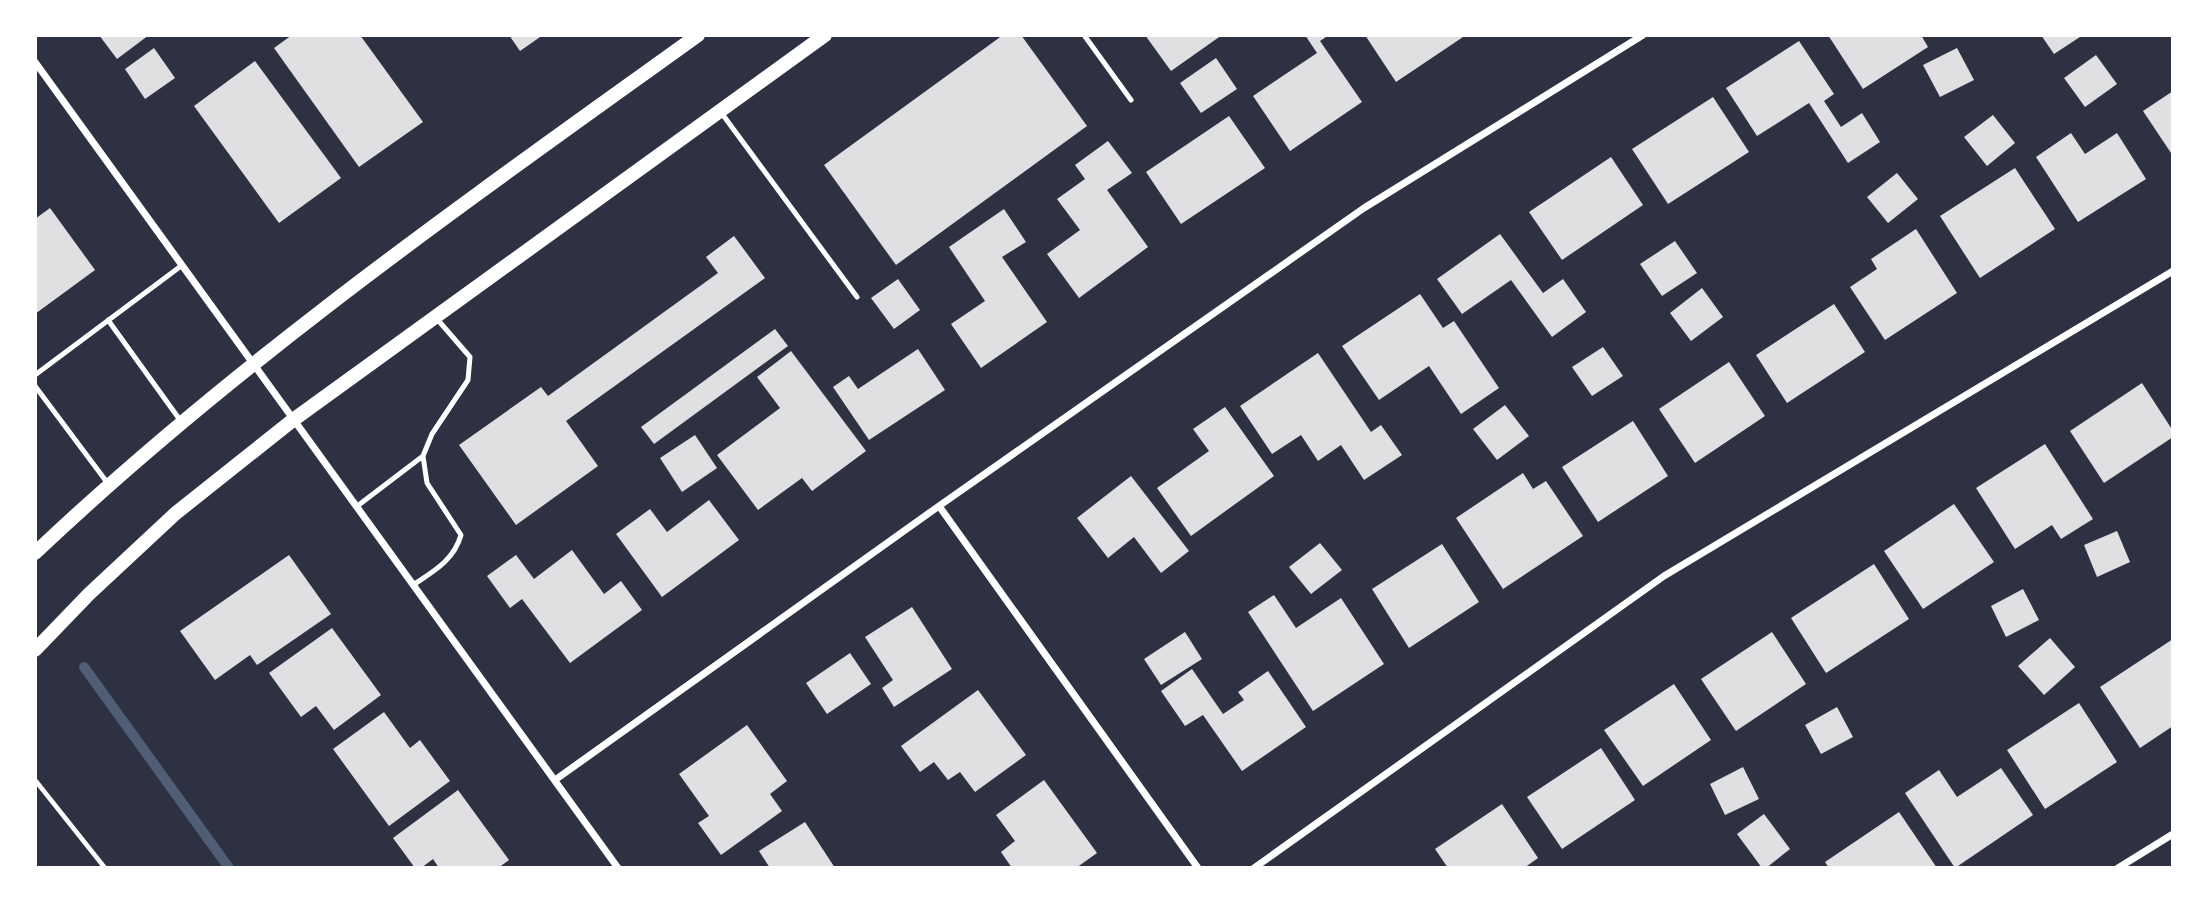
<svg xmlns="http://www.w3.org/2000/svg" width="2208" height="903" font-family="Roboto,sans-serif">
	<rect width="100%" height="100%" fill="#2d3142"/>
	<g fill="none" stroke-linecap="round" stroke-linejoin="round">
		<!-- stream -->
		<path stroke="#4f5d75" stroke-width="10" d="M84 667 229 868"/>
	</g>
	<!-- building -->
	<path fill="#e0e0e3" d="M99 35H149L117 59Z
		M292 35H360L423 122 359 167 274 48Z
		M509 35H543L520 51Z
		M1003 35H1021L1087 126 896 265 824 165Z
		M1145 35H1222L1171 71Z
		M1305 35H1329L1320 41 1362 102 1290 151 1253 96 1317 53Z
		M1365 35H1466L1396 82Z
		M1828 35H1921L1928 47 1863 89Z
		M2041 35H2083L2054 54Z
		M1799 41 1834 94 1824 101 1841 127 1862 113 1880 142 1848 163 1809 103 1757 136 1726 88Z
		M154 48 175 78 145 99 125 69Z
		M1957 48 1974 80 1940 97 1923 65Z
		M2096 55 2117 84 2085 107 2064 78Z
		M1216 58 1237 89 1201 113 1180 83Z
		M255 61 341 178 279 223 194 106Z
		M2173 91V156L2143 111Z
		M1713 97 1749 152 1668 204 1632 149Z
		M1993 115 2015 143 1987 166 1964 137Z
		M1229 116 1265 168 1181 224 1146 172Z
		M2071 133 2085 154 2117 133 2146 179 2078 222 2036 157Z
		M1108 141 1132 173 1107 190 1148 247 1079 298 1047 254 1080 230 1057 199 1085 179 1075 165Z
		M1611 157 1643 205 1562 260 1529 212Z
		M2015 168 2055 229 1980 278 1940 216Z
		M1897 173 1918 199 1888 223 1867 197Z
		M50 208 95 270 35 314V219Z
		M1004 209 1026 242 1002 257 1047 322 981 368 951 324 985 301 949 247Z
		M1916 229 1957 293 1885 340 1850 287 1877 269 1871 259Z
		M1500 234 1543 293 1563 279 1586 312 1552 337 1511 280 1462 314 1437 279Z
		M734 236 765 278 566 421 598 466 516 525 459 445 541 387 548 396 718 273 706 257Z
		M1675 241 1697 273 1662 296 1640 264Z
		M898 279 920 310 894 329 871 298Z
		M1702 288 1723 317 1691 341 1670 313Z
		M1420 294 1443 328 1454 321 1499 388 1461 414 1429 366 1379 400 1342 346Z
		M1834 304 1865 352 1787 403 1756 355Z
		M775 329 788 346 654 444 641 427Z
		M1603 347 1623 376 1592 396 1572 367Z
		M918 349 945 390 869 440 833 387 849 376 858 389Z
		M791 351 866 451 812 491 802 478 758 510 717 455 780 408 757 377Z
		M1318 353 1371 432 1381 425 1402 455 1364 480 1341 445 1318 461 1301 435 1272 454 1240 406Z
		M1729 362 1765 416 1695 463 1659 409Z
		M2142 383 2173 431V437L2104 483 2070 431Z
		M1505 405 1529 436 1497 460 1473 429Z
		M1225 407 1274 476 1191 536 1157 488 1209 451 1193 429Z
		M1633 421 1668 476 1598 522 1562 467Z
		M695 435 717 468 682 492 660 458Z
		M2045 444 2093 519 2061 539 2052 525 2015 549 1976 488Z
		M1523 473 1533 489 1546 481 1583 536 1503 589 1456 518Z
		M1131 476 1189 551 1161 573 1134 537 1108 558 1077 518Z
		M709 500 739 540 662 597 616 534 650 509 667 532Z
		M1954 504 1994 562 1923 609 1884 551Z
		M2117 531 2130 562 2097 577 2084 545Z
		M1320 543 1342 570 1311 594 1289 567Z
		M1442 544 1479 602 1409 648 1372 589Z
		M572 550 604 594 621 581 642 610 570 663 522 599 510 608 487 576 516 555 534 579Z
		M289 555 331 614 257 665 250 655 215 680 180 631Z
		M1874 564 1909 619 1826 673 1791 618Z
		M2023 589 2039 620 2006 637 1991 606Z
		M1274 595 1296 628 1341 598 1384 664 1313 711 1248 612Z
		M912 607 952 669 894 707 882 688 893 680 865 637Z
		M332 628 381 695 334 730 316 706 301 717 269 673Z
		M1185 632 1202 659 1161 685 1144 659Z
		M1772 632 1806 684 1736 731 1701 679Z
		M2050 638 2075 667 2044 695 2018 666Z
		M2173 639V726L2140 748 2100 687Z
		M850 653 871 684 827 714 806 683Z
		M1192 669 1223 714 1244 700 1238 692 1268 671 1306 727 1242 771 1203 715 1185 726 1161 691Z
		M1674 684 1711 740 1643 786 1604 730Z
		M978 690 1026 755 975 792 960 772 948 780 934 762 920 772 901 746Z
		M2079 703 2117 762 2045 809 2007 750Z
		M1837 707 1853 737 1821 754 1805 725Z
		M384 712 410 748 420 740 450 781 389 826 333 749Z
		M747 725 787 781 770 794 782 811 721 855 698 823 709 816 679 774Z
		M1601 748 1635 800 1562 849 1527 797Z
		M1743 767 1759 799 1725 815 1710 784Z
		M2001 768 2033 815 1955 868 1905 793 1939 770 1957 797Z
		M1044 780 1097 853 1076 868H1012L1001 852 1015 841 996 815Z
		M458 790 509 860 498 868H439L433 859 421 868H415L393 838Z
		M1502 804 1538 858 1524 868H1448L1435 849Z
		M1899 812 1937 868H1829L1825 862Z
		M1764 814 1790 849 1766 868H1762L1737 834Z
		M805 822 835 868H770L759 851Z"/>
	<g fill="none" stroke-linecap="round" stroke-linejoin="round">
		<!-- path -->
		<path stroke="#fff" stroke-width="4.5" d="M35 780 105 868"/>
		<!-- service -->
		<path stroke="#fff" stroke-width="5" d="M1084 35 1131 100
			M720 111 857 297
			M108 320 180 420
			M35 375 181 266
			M35 386 109 485
			M356 507 423 456
			M413 585C434 571 454 560 461 535L427 483 423 456 432 434 468 380 470 357 437 319"/>
		<!-- minor -->
		<path stroke="#fff" stroke-width="7" d="M35 62 618 868
			M939 506 1198 868
			M555 780 939 506 1364 208 1643 35
			M1254 868 1664 576 2173 271
			M2118 868 2173 834"/>
		<!-- secondary -->
		<path stroke="#fff" stroke-width="14" d="M35 553C239 360 470 199 698 35
			M35 650 89 594 176 513 293 420 825 35"/>
	</g>
	<!-- border -->
	<rect width="2208" height="903" fill="none" stroke="#ffffff" stroke-width="74"/>
</svg>
